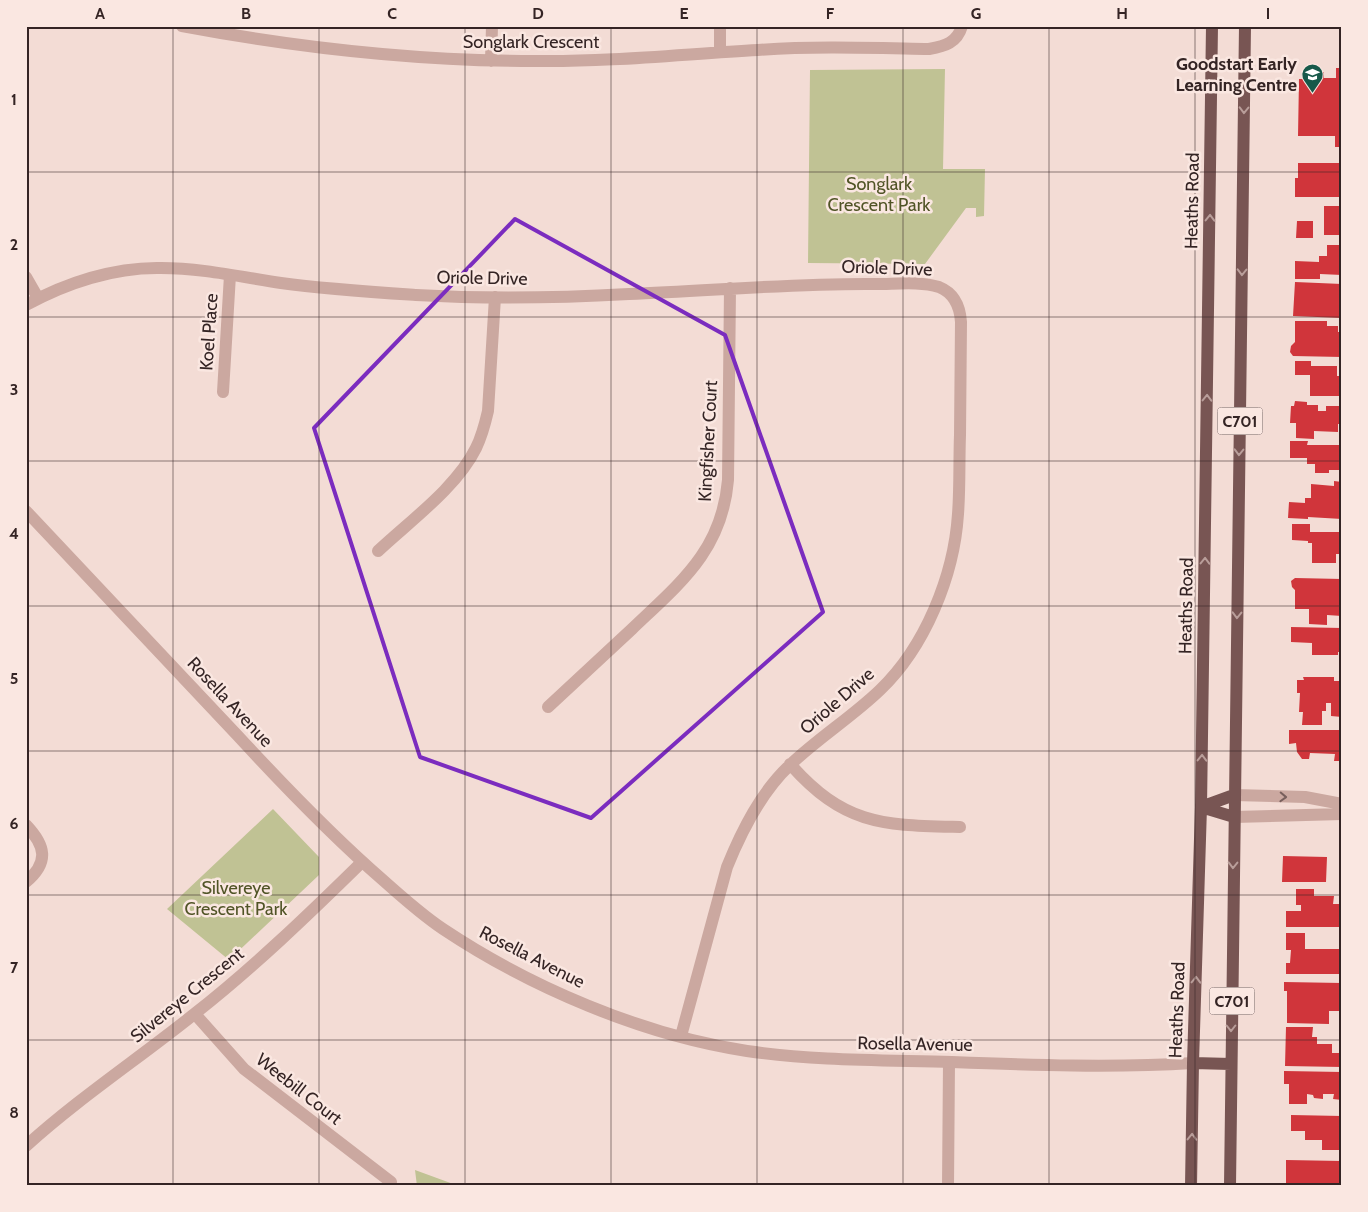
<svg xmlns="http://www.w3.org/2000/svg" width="1368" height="1212" font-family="Cabin,sans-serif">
	<rect width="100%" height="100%" fill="#f3dcd5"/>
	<!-- green -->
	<path fill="#c0c294" d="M945 69 943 169H985L984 216 976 217V208H966L925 264 808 263 810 70Z
		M273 809 319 857V875L229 960 167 909Z
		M415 1170 456 1185 458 1186H417Z"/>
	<!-- building -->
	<path fill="#d0353b" d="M1336 68H1342V147H1335V136H1298L1299 79H1317V72H1324V78H1336Z
		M1298 163H1342V197H1295V178H1298Z
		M1324 206H1342V235H1324Z
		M1297 221H1313V238H1296Z
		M1327 245H1342V275L1320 274V279H1295V261L1319 262V256H1327Z
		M1295 282 1342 284V318L1293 316Z
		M1295 321H1327V326H1338V332H1342V357L1293 356 1290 352 1291 346 1295 342Z
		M1295 361H1311V366H1337V376H1342V396H1310V375H1295Z
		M1295 401 1307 402V405H1318V411H1326V406H1342V424H1338V432L1314 431V439L1296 438V423H1290L1291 406H1294Z
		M1290 441H1308L1307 445H1342V470H1329V473H1315V464H1307V458H1290Z
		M1334 481 1342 482V519L1308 517V519L1288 518 1289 502 1305 503V498H1311V484L1334 486Z
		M1292 524H1310V532H1342V554H1336V563H1312V543H1308V541L1292 540Z
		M1295 578 1342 579V616L1327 615V625L1309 624V609H1295V590L1292 587 1291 581Z
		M1291 627 1342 628V652H1338V655H1312V643L1291 642Z
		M1303 677H1334V681H1342V717L1331 716V703H1326V711H1322V725H1302L1303 712H1299L1300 693H1297V680H1304Z
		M1289 730H1342V761H1334L1335 754 1310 753 1309 759H1302L1297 752 1296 743 1289 744Z
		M1283 856 1327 857 1326 882H1282Z
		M1296 889H1314V896H1334L1333 904H1340V910H1342V927H1286V911H1301V905H1296Z
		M1286 933H1305V949H1342V974H1286V963H1290L1291 950H1286Z
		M1284 982 1342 983V1011H1329V1024L1287 1023V991H1284Z
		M1286 1027H1313L1312 1037H1317V1044H1332V1053H1342V1067L1285 1066Z
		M1284 1071 1342 1072V1100L1333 1099 1334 1094H1323V1099L1314 1098 1313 1095 1307 1094V1104H1289V1084H1284Z
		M1291 1115 1342 1116V1150H1322V1140H1305V1131H1291Z
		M1286 1160 1342 1161V1186H1282V1184H1286Z"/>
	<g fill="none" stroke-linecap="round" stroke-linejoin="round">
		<!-- minor -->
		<path stroke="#cba8a0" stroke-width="12" d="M182 26C299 48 416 61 535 61 610 62 684 54 758 50 815 46 872 48 929 49 945 46 957 43 962 26
			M720 52V26
			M491 61 492 26
			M26 277 38 298
			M26 305C66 283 114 267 161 268 201 268 241 277 281 283 325 289 371 292 416 295 486 299 558 298 629 294 711 291 793 283 876 284 896 284 920 281 939 287 954 293 960 307 961 322 961 359 960 397 960 435 959 461 960 488 958 514 954 576 925 647 880 690 852 717 818 738 790 765 761 792 742 830 727 867L681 1036
			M223 392 230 275
			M378 551C410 521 457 487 476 448 482 436 485 424 488 411L495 297
			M548 707C576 681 604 655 632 629 680 583 722 551 728 480L730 288
			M790 764C845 826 883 825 960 827
			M1234 795 1305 797 1342 804
			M1234 817 1342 814
			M26 825C45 845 50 862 26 882
			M195 1014 244 1069 391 1182
			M26 1146C79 1098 138 1059 193 1015 253 968 308 915 362 862
			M948 1186 949 1062"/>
		<!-- tertiary -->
		<path stroke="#cba8a0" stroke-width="12" d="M26 511C97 586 167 661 238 736 285 787 332 836 384 881 403 898 422 915 443 929 530 987 642 1035 747 1051 815 1061 884 1060 952 1062 1032 1065 1113 1068 1193 1063"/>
		<!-- primary -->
		<path stroke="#785553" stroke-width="12" d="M1201 807 1234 795
			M1201 807 1234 817
			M1193 1063 1231 1064
			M1191 1186 1193 1063 1201 807 1212 26
			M1230 1186 1245 26"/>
	</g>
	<!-- one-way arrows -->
	<defs><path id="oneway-chevron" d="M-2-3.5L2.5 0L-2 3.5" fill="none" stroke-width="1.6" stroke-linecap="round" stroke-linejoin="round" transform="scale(1.25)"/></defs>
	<g stroke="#b99e9a">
		<use href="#oneway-chevron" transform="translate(1244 110) rotate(91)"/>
		<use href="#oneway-chevron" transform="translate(1210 218) rotate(-89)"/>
		<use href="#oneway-chevron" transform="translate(1242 272) rotate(91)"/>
		<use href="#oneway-chevron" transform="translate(1207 398) rotate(-89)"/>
		<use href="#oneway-chevron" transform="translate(1239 452) rotate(91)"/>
		<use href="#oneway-chevron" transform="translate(1205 561) rotate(-89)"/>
		<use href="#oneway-chevron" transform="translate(1237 615) rotate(91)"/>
		<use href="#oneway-chevron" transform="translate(1202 758) rotate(-89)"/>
		<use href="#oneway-chevron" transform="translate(1233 865) rotate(91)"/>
		<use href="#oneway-chevron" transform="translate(1196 980) rotate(-88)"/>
		<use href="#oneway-chevron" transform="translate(1231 1028) rotate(90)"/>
		<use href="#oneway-chevron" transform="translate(1192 1137) rotate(-89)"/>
	</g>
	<use stroke="#785f5c" href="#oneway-chevron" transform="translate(1283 797) rotate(2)"/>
	<!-- marked area -->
	<path fill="none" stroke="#7b2cbf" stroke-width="4" stroke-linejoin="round" d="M515 219 725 335 823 612 591 818 420 757 314 428Z"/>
	<!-- grid -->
	<path fill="none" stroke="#342424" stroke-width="1" stroke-opacity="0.55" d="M173 26V1186M319 26V1186M465 26V1186M611 26V1186M757 26V1186M903 26V1186M1049 26V1186M1195 26V1186M26 172H1342M26 317H1342M26 461H1342M26 606H1342M26 751H1342M26 895H1342M26 1040H1342"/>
	<!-- icons -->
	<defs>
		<symbol id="school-pin" viewBox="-11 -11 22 30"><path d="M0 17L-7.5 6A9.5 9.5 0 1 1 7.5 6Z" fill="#17594a" stroke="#fae7e1"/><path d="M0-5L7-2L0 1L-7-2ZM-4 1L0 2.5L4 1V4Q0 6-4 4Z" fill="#fff"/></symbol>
	</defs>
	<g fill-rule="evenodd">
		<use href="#school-pin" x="1300" y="62" width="25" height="34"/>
	</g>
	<g text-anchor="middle" stroke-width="5" stroke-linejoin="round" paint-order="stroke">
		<!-- shield labels -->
		<g fill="#fae7e1" stroke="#6f5e5d" stroke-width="1">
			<rect x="1217.5" y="407.5" width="45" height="27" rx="4"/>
			<rect x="1209.5" y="987.5" width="45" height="27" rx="4"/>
		</g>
		<g font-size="16" font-weight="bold" fill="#342424">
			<text x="1240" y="427">C701</text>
			<text x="1232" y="1007">C701</text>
		</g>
		<!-- street labels -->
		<g font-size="18" fill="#342424" stroke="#fae7e1">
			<text x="531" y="48">Songlark Crescent</text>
			<text transform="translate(1192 201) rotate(-89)" y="6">Heaths Road</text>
			<text transform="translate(887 268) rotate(2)" y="6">Oriole Drive</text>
			<text transform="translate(482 278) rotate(1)" y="6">Oriole Drive</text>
			<text transform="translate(209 332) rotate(-86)" y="6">Koel Place</text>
			<text transform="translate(708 441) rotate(-87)" y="6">Kingfisher Court</text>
			<text transform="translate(1186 606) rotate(-89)" y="6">Heaths Road</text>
			<text transform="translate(837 701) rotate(-41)" y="6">Oriole Drive</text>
			<text transform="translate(230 702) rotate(47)" y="6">Rosella Avenue</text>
			<text transform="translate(532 957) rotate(27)" y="6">Rosella Avenue</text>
			<text transform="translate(187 995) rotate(-39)" y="6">Silvereye Crescent</text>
			<text transform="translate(1177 1010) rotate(-88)" y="6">Heaths Road</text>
			<text transform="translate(915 1044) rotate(1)" y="6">Rosella Avenue</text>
			<text transform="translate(299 1089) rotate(38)" y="6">Weebill Court</text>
		</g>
		<!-- poi labels -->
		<g font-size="18" font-weight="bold" fill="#342424" stroke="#fae7e1" text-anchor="end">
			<text x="1297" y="70">Goodstart Early<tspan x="1297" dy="21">Learning Centre</tspan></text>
		</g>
		<!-- park labels -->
		<g font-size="18" fill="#505426" stroke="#fae7e1">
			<text x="879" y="190">Songlark<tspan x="879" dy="21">Crescent Park</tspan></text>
			<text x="236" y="894">Silvereye<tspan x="236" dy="21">Crescent Park</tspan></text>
		</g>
	</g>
	<!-- border -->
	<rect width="1368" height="1212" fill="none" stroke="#fae7e1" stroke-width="55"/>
	<rect x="28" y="28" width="1312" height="1156" fill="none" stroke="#342424" stroke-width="2"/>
	<g font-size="16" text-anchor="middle" font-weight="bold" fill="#342424">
		<text x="100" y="19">A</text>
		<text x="246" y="19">B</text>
		<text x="392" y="19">C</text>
		<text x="538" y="19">D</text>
		<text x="684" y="19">E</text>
		<text x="830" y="19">F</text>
		<text x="976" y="19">G</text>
		<text x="1122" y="19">H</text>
		<text x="1268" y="19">I</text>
		<text x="14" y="105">1</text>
		<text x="14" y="250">2</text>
		<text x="14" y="395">3</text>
		<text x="14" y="539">4</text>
		<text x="14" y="684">5</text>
		<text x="14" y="829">6</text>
		<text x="14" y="973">7</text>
		<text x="14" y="1118">8</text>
	</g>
</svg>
